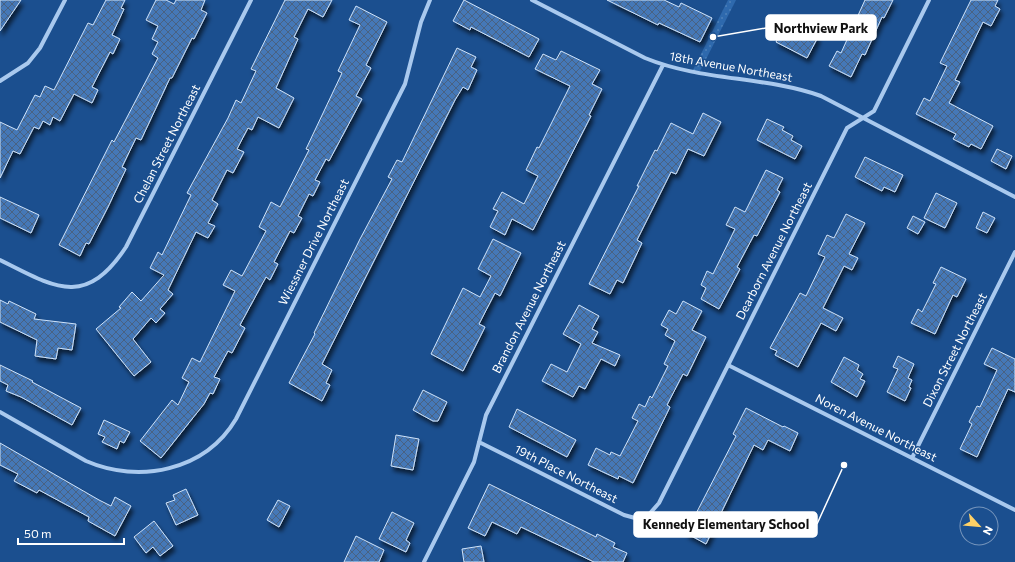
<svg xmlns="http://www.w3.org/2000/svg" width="1015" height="562" font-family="Commissioner,sans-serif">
	<defs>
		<pattern id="grass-dots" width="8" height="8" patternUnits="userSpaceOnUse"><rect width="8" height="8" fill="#2e69ad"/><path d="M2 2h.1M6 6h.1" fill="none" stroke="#4d80b9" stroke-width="1.8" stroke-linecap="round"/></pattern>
		<pattern id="building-cross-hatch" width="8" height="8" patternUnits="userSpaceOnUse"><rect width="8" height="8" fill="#4478b7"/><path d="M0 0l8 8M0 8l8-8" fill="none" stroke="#486282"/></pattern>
		<filter id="shadow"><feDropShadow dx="2.5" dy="4.5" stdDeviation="2" flood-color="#0009"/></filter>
	</defs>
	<rect width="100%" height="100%" fill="#1b4f8f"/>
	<!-- grass -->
	<path fill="url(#grass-dots)" d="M728 0H736L699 73 692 72Z"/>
	<!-- building -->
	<path fill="url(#building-cross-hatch)" stroke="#cfe3fa" filter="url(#shadow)" d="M0 0H21L0 31Z
		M106 0H125L121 8 124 9 112 35 120 39 113 54 110 52 92 87 98 90 92 103 74 94 60 121 53 117 50 125 43 121 39 129 34 127 20 154 13 151 0 178V122L17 130 35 95 40 97 45 86 54 90 88 23 93 25Z
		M156 0H166L174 4 176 0H205L201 10 207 13 194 39 192 38 172 78H170L141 140 136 138 122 167 126 169 108 207 89 244 86 243 80 256 59 245 112 140 114 142 158 58 152 54 158 42 152 39 158 26 146 20Z
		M285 0H332L323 17 308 9 294 37 298 39 276 88 294 98 279 128 258 117 252 130 248 128 237 149 244 152 233 173 227 170 212 200 218 204 208 223 215 226 208 238 196 232 168 290 173 294 160 309 165 313 156 323 151 318 133 339 151 362 134 376 96 329 121 308 119 307 132 292 141 301 164 275 150 268 158 252 162 255 191 195 187 193 228 118 236 100 241 103 256 71 251 69Z
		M464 0 539 39 529 57 471 27 470 30 453 21Z
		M607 0H664L679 7 681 3 712 18 700 42 659 23 658 25Z
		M865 0H893L884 18 882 17 865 55 862 54 851 77 829 66 837 51 841 53Z
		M971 0H998L995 6 1000 9 991 26 983 22 955 80 960 82 949 103 993 126 981 149 971 144 969 147 953 139 956 134 916 114 924 98 930 101 947 66 940 63Z
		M356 6 387 22 366 65 371 68 356 96 362 99 329 161 326 159 315 180 320 182 313 196 309 194 298 216 302 218 294 233 290 231 274 262 278 264 270 280 266 277 240 325 245 328 232 353 228 351 214 377 220 379 213 394 210 393 204 404 161 458 140 441 172 400 178 405 189 382 182 378 192 358 200 362 235 291 223 285 231 270 242 276 266 231 259 227 271 202 280 207 309 150 306 149 342 73 338 71 360 25 349 20Z
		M789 18 812 30 811 33 818 37 807 58 776 42Z
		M457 48 476 57 471 67 477 70 468 90 463 87 455 100 322 364 332 370 326 383 330 385 322 401 289 383 315 334 314 333 360 239 392 179 388 177 397 160 402 162Z
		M561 51 600 70 592 84 602 89 589 115 591 116 533 230 512 219 505 235 490 227 498 211 493 209 502 192 524 204 538 176 526 170 537 147 539 148 570 86 535 69 543 54 556 60Z
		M703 113 721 122 704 156 688 149 676 174 671 172 637 240 642 243 623 283 617 280 610 294 589 284 639 186H637L655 150 657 151 671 123 693 134Z
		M767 119 784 127 782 130 793 136 791 140 802 146 795 159 757 140Z
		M997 149 1012 156 1006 169 991 161Z
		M865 157 903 175 895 192 884 187 882 191 855 177Z
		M766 170 783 178 777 190 780 192 757 236 754 235 737 267 740 269 719 309 701 299 706 288 701 285 707 271 713 274 735 229 726 225 735 207 745 212Z
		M936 193 957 203 945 228 924 218Z
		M0 197 39 215 31 233 0 218Z
		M983 212 995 218 987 233 976 228Z
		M846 214 865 223 849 254 858 258 852 270 844 266 823 308 843 318 836 331 821 323 798 367 775 355 777 351 770 348 800 293 806 296 825 257 818 254 827 235 834 238Z
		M913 216 925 222 918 234 907 228Z
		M493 239 521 253 500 296 495 293 479 324 485 327 463 371 431 354 463 288 480 297 491 276 478 269Z
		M941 267 966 279 957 297 953 295 935 334 911 323 918 309 922 312 936 284 933 283Z
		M0 300 8 304 9 301 36 314 34 319 76 324 72 350 58 348 56 359 35 356 37 340 0 322Z
		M683 301 702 311 692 330 706 337 687 376 683 374 667 405 670 407 633 483 619 476 618 479 588 465 596 448 610 455 611 452 620 456 638 421 632 418 639 404 645 407 650 396 652 398 668 366 664 364 675 341 665 335 668 329 661 325 669 310 676 314Z
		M579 305 599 316 592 329 598 332 592 343 620 355 615 366 601 359 585 389 579 386 573 397 542 381 551 364 567 372 581 344 563 334Z
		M992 348 1015 359V392L1008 389 977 457 960 449 972 424 969 422 977 406 980 407 997 370 984 364Z
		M898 356 914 364 908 378 912 380 909 387 911 388 905 401 887 392 898 369 893 367Z
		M844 357 859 365 857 370 863 374 860 379 865 381 857 397 831 382Z
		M0 365 33 381 32 382 81 408 72 425 21 397 6 391 8 385 0 381Z
		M423 390 447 402 438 421H433L413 410Z
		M746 408 783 427 784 426 798 433 790 451 768 440 763 450 754 445 706 544 686 533 736 436 733 434Z
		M517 409 576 440 567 457 509 427Z
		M104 420 130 432 124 443 120 441 117 449 102 442 105 437 98 434Z
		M396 435 419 439 413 470 391 466Z
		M0 443 99 500 111 506 115 497 131 506 115 536 88 521 89 517 39 490 37 493 14 481 18 474 0 465Z
		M489 484 596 537 597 534 615 543 613 547 627 553 623 562H594L521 527 517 534 492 522 485 536 468 528Z
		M186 489 198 515 176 525 166 503 175 500 173 495Z
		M278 500 290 506 279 527 267 520Z
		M392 512 414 523 406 540 410 543 406 552 379 539Z
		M154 521 173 546 160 556 153 547 146 553 134 537Z
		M356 536 384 550 379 562H344Z
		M481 546 484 562H464L462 549Z"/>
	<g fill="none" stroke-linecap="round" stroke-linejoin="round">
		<!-- minor -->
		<path stroke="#a9c9ee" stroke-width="4" d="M532 0 645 58C701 81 764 76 821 96L1015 197
			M0 81 28 63 40 48 65 0
			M0 260C54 287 85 309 126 247L251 0
			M728 365 1015 510
			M0 412 86 461C139 484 205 471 236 419L405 84 421 22 430 0
			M479 442 624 515 635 518 645 519 659 503 847 128 874 111 929 0
			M912 458 1015 252
			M424 562 474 462 486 415 663 65"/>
	</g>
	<g text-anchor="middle" stroke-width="3" stroke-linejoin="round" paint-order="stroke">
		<!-- street labels -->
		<g font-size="12" fill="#fff" stroke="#1b4f8f">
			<text transform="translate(731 67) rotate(10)" y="4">18th Avenue Northeast</text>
			<text transform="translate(167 144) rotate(-63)" y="4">Chelan Street Northeast</text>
			<text transform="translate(314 242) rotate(-63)" y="4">Wiessner Drive Northeast</text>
			<text transform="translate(774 251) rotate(-63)" y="4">Dearborn Avenue Northeast</text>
			<text transform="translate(529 307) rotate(-63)" y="4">Brandon Avenue Northeast</text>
			<text transform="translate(955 350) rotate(-63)" y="4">Dixon Street Northeast</text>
			<text transform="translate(876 428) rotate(27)" y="4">Noren Avenue Northeast</text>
			<text transform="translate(566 474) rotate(27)" y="4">19th Place Northeast</text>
		</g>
	</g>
	<!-- callouts -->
	<path fill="none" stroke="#fff" stroke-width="1.5" d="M713 37L766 28M844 465L817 524"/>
	<g fill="#fff" stroke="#1b4f8f" stroke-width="1.5">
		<circle cx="713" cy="37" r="4"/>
		<circle cx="844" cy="465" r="4"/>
	</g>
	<g fill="#fff" stroke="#fff" stroke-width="1.5">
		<rect x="766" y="15" width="110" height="25" rx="4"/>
		<rect x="634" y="512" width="183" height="25" rx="4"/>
	</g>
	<g font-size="13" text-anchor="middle" font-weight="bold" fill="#111">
		<text x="821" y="33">Northview Park</text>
		<text x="726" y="529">Kennedy Elementary School</text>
	</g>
	<!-- north arrow -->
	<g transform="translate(979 526) rotate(117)"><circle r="19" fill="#1b4f8f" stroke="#7695bc"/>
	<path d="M0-3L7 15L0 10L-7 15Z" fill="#ffd166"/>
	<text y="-6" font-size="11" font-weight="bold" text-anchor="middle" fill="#ffffff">N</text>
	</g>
	<!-- scale -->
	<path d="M18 538v6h106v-6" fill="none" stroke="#ffffff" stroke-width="2"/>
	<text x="24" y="538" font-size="12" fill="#ffffff" stroke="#1b4f8f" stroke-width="3" paint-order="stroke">50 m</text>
</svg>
